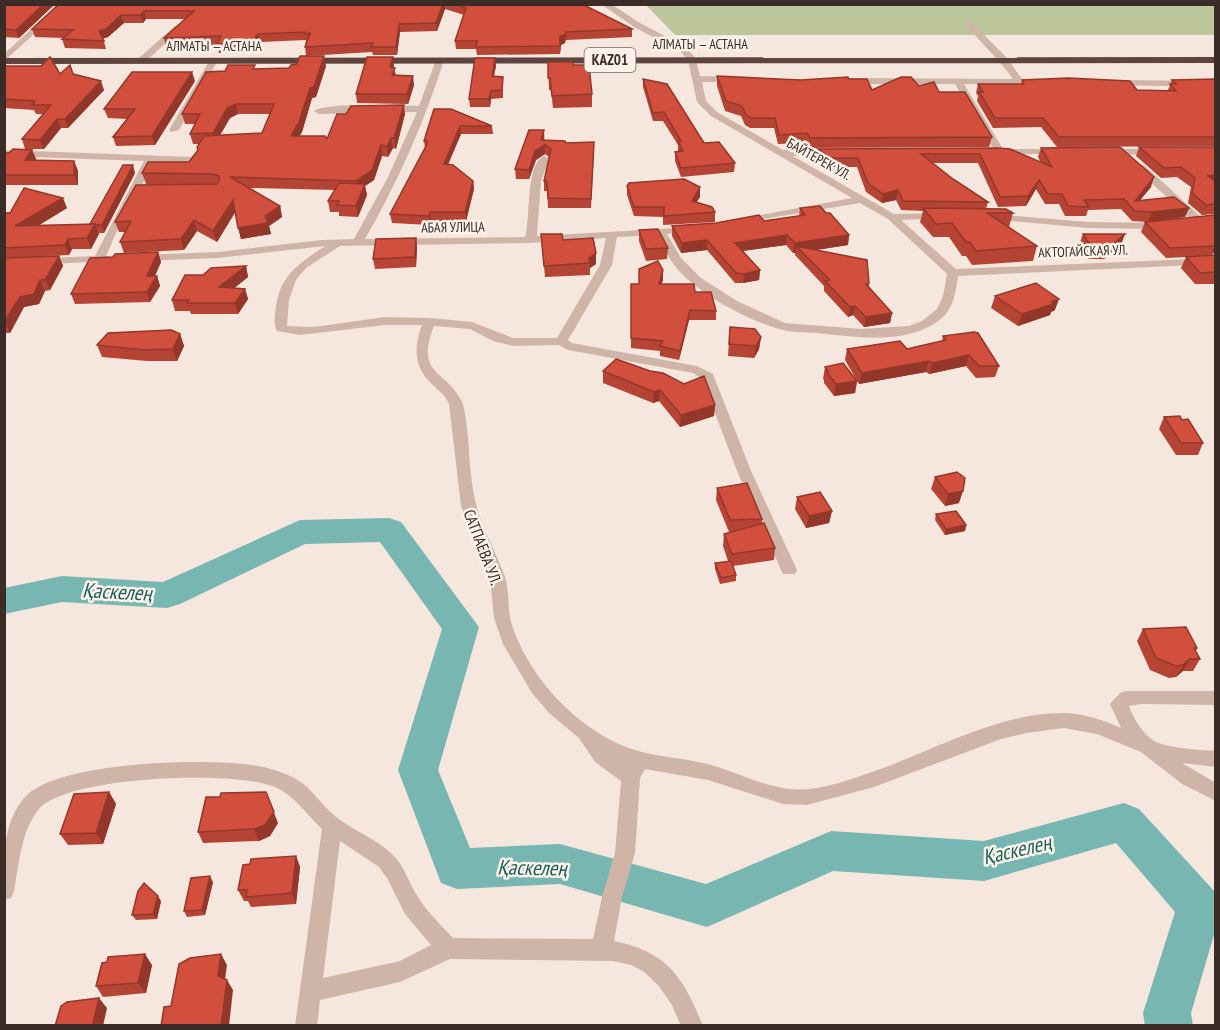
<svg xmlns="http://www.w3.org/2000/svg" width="1220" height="1030" font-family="'PT Sans Narrow',sans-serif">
	<rect width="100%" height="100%" fill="#f5e7dd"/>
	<!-- green -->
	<path fill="#bdc69b" d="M646 5H1215V35H675Z"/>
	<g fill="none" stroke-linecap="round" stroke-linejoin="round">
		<!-- river -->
		<path fill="#78b6b1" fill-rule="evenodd" d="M389 518 401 522 479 627 438 770 470 848 560 844 706 884 831 831 984 841 1124 803 1139 809 1216 893V928L1191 1013 1193 1026H1145L1143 1013 1175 912 1116 843 984 881 833 871 707 927 560 884 457 889 441 883 398 770 442 629 380 542 305 544 180 604 167 608 62 602 4 614V588L62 576 163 582 300 520Z"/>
		<!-- minor -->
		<path fill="#cfb5a7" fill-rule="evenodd" d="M59 4H68L4 61V54Z
			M601 4H611L640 23 686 47 696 59 700 76 739 77V81L736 82H702L706 101 717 112 783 150H840L842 152 837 155 793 156 894 214 944 213V217L940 218 901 220 956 269 1216 258V264L958 276C956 291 954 307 942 318 909 346 856 337 817 333 804 332 789 333 776 328 745 319 700 294 678 270 669 259 663 247 657 235L617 237 612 265 568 340 572 343 697 366 713 374 751 471 797 570 795 574H783L781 570 737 471 702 379 693 373 568 350 559 345 513 346 493 341 470 329 434 326C414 377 448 369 463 404 470 434 468 465 474 495 479 524 495 549 505 577 510 592 507 607 511 622 527 675 575 727 626 747 652 757 680 757 707 764 735 771 761 786 790 789 818 792 849 780 875 771 935 750 998 713 1063 713 1083 713 1103 720 1121 728L1110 704 1120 693 1126 691H1216V705L1141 704 1129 706C1133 718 1143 734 1154 741 1168 748 1199 750 1216 751V767L1182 763 1216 783V801L1182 784 1141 752 1097 734 1064 728 1026 733 1001 739 874 787 807 805 783 804 708 780 645 769 640 778 635 853 622 897 614 941C668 952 683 977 703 1026H681L672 1005 658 985 643 971 631 965 613 961 450 959 400 982 320 1000 317 1026H295L322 829C306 814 295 796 275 787 234 770 68 776 39 809 21 830 19 865 14 891L11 898 4 900C4 866 0 824 26 796 61 761 205 758 252 765 267 767 283 772 296 779 312 788 321 805 335 816 353 831 376 838 392 854 405 866 408 882 418 897 427 912 441 925 453 938L593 939 602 897 615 853 621 781 595 762 579 738 549 713 532 693 503 644 494 618 490 579 461 506 449 404C446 396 440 392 434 386 414 369 413 348 422 325H385L300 335 277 331C273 323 275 315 276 307 280 275 300 263 325 246L218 258 139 261 133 258 139 255 218 252 322 240 354 239 388 177 417 112 319 114 314 111C328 102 399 106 419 106L436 60 440 57 444 60C424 123 398 182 365 239L525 237C531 218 525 164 544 156L549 159 541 181 537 236 694 227V231L667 234 681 258 701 278 737 301 785 323 861 329 909 326 922 321 937 309 943 296 947 274 888 219 860 203 740 223V219L744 218 852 198 711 116 697 102 688 60 680 51 634 27ZM606 238 600 265 557 338H513L472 322 430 318 385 317 314 327 287 326 289 300 296 280 306 268 340 246 530 243ZM340 841 379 867 387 878 405 914 431 945 400 961 323 978Z
			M968 19 1007 58 1022 79H1042L1046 82 1042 85 964 84 1003 149H1059L1064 152 1062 154H996L955 84H850L846 81 850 78 1013 79C998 58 979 42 964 21Z
			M175 26 182 28 144 63H138V59Z
			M211 58 218 60 179 130 171 132 169 130Z
			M1111 80 1216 81V87L1108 85 1107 83Z
			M1107 149H1158L1163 152 1158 155 1104 154 1102 152Z
			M4 150 194 157 199 160 194 163 154 162 116 233 106 256 113 257V261L4 266V260L95 256 144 161 4 156Z
			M1136 165H1144L1203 219V223H1195L1136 169Z
			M991 214 1088 222 1162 223 1167 226 1162 229 1088 228 987 219 986 217Z"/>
		<!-- highway -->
		<path fill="#5d443e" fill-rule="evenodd" d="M1216 57V63L4 64V58Z"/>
	</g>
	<!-- wall -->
	<path fill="#b54434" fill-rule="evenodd" d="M4 4H55L19 38 4 37Z
		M59 4H582L632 29V37L566 40 565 43 561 45 560 54 477 55 476 49H456L455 41 464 15 445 9 437 31 400 32 397 55H373L372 52 306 56 305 47 306 40 260 42 253 52 219 53 217 45 166 46 164 38 185 19H146L143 23H124L108 37 103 38 106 49 65 48 62 39 64 38 35 37 32 29Z
		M495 58 496 66 494 76 503 77V98L491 99 490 107H470L469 99Z
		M548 62 573 65 592 94V107L553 108 551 90H549Z
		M4 66 60 74H73L104 90 68 128H61L44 149H25L22 139 43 114H36L34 110 4 108Z
		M326 66 316 97 312 98 302 132 299 136 327 139 405 114 396 149 393 148 388 157 382 156 374 180 365 186 367 195 358 217 339 216V212H330L328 201 335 190 249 188 280 206 282 217 269 226 271 234 241 239 235 212 217 242 197 231 184 250 124 253 120 242 125 232H119L115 222 173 184H146L142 173 189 162 198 150 199 144H193L190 134 195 124H185L182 114 225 71 255 69 289 68ZM238 114H270L262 133 220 135 230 118Z
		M394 66V68L396 75 414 85 408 104 357 103 356 94Z
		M717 76 801 80 849 79 872 90 919 86 939 92 992 137 989 147 808 148 806 143 778 144 774 128H750L745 125 741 116 725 111 717 86Z
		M643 79 704 143 735 163 734 172 681 177 675 161V152H678V145L663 121H653L643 87Z
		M1215 79V146L1057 147 1041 127 993 128 977 101 978 96 976 93 978 84H1021L1022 80 1137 90H1168L1172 80Z
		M195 81 155 145 116 146 113 137 127 119 108 118 104 109Z
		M434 109 492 126 493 134H461L448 165 473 181 474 189 466 221H431L430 225 392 223 390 214 425 148 424 141Z
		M545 140 566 143 594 151 591 208H548L547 191H544V181L549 157 545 154 536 160 529 179H516L515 169Z
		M1139 147H1215V214L1202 215 1188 203 1191 187 1177 177 1161 178 1136 156Z
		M998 148 1041 163 1038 157 1041 148 1151 187 1139 201 1189 208 1185 217 1158 220 1215 215V251L1211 255H1215V284H1195L1181 268 1186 257 1166 258 1141 232 1145 222H1147L1132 221 1121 209 1088 210 1086 216H1065L1059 204H1045L1036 189 1026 206 998 207 978 163H933L953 179 988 202 986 209 1013 213 1009 227 1037 246 1033 261 972 265 966 256H962L949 237H933L920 222 923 211 901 210 896 200 882 203 866 192 857 167H829L817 158 818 149Z
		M32 150 36 159 35 160 74 161 78 171V185H4V153Z
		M135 173 104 233H99L91 249H72L69 255 47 256H59L63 266 50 290 45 291 39 304 24 307 10 333H4V213L67 208 37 226 90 224Z
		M627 186 700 187V197L696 202 715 212V222L663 225V217L634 216 627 195Z
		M800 208 826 213 849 235 848 245 816 250 869 283V288L892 313 890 323 864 327 853 315 848 317 824 291V286L795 255V253H793L786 245 743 251 760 270 759 280 743 283H735L707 250 681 253 672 236V226L764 221 799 216Z
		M639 230 668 248 667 259 646 261 639 241Z
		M541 234 563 240 596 264 590 268V275L545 277Z
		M1083 234 1121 245 1104 259H1088L1079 245Z
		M416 238 417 248 416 267 375 269 373 259Z
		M158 252 161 262 155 276H157L160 286 150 302 75 304 71 294 113 257Z
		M246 266 248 277 234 288 245 289 248 299 238 314H191L190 311H175L172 300 203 275Z
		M639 269 663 270V280L661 284 695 292 716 311V320H689L679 360 660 356V351L631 348V284H639Z
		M995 296 1055 310 1051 312 1050 315 1018 326 991 308Z
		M730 327 761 337 759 349 754 358 728 356Z
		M180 334 184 346 177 361H147L102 357 97 345Z
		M943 336 999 366 995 377 976 378 966 366 929 374 926 372 859 384 845 360 847 349H907L942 341Z
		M825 367 857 381 855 393 834 396 824 383V380L823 379Z
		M603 371 715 405 714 416 680 427 659 401 653 403 603 383Z
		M1164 417 1182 420 1203 443 1198 455H1176L1159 429Z
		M935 477 959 503 945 506 931 489Z
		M717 488 762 519V523L775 548 774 560 733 566 736 575V581L720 584 715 569V563L728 561 723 546 724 534 729 532 716 500Z
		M797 497 832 511 829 523 806 528 795 509Z
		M936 514 966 525 965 531 945 535 935 520Z
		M1143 629 1197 648 1196 651 1200 659 1193 671H1183L1176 677 1169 678 1150 670 1137 641Z
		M109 792 116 804 103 844 68 845 60 834Z
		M278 823 270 836 259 841 203 843 198 832Z
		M296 856 300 867 296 904 251 907 248 901H244L238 890 250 864Z
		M213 882 205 915 187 917 184 911Z
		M161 901 157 919 136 920 132 915Z
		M107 962 152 965 146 993 103 997 96 986Z"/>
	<!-- shaded-wall -->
	<path fill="#94372b" d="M44 4H55L19 38 16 30Z
		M443 4H445V9L437 31 436 23Z
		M144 11 146 19 143 23 141 15Z
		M121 15 124 23 108 37 102 39 99 31Z
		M399 24 400 32 397 55 396 47Z
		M566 32 565 43 561 45 560 54V36Z
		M258 34 260 42 253 52 251 44Z
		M324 56 326 66 316 97 312 98 302 132 293 146 291 136Z
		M393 57 394 66 391 76 390 67Z
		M495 58 496 66 492 84V76Z
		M192 72 195 81 155 145 152 136Z
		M413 76 414 85 408 104 407 94Z
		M101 81 104 90 68 128 65 119Z
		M491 91V99L490 107 489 99Z
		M236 104 238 114 230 118 215 144 213 133 227 108Z
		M404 105 405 114 396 149 394 138Z
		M57 119 61 128 44 149 40 140Z
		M460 126 461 134 444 173V164Z
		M544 130 545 154 536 160 529 179V170L535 151 541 140Z
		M391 138 393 148 388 157 387 147Z
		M381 145 382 156 374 180 365 186 367 195 358 217 356 206 358 191 356 181Z
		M32 150 36 159 29 170 25 160Z
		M74 161 78 171V185L74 175Z
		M133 165 135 173 104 233 102 225Z
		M1215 175V185L1208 176Z
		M1154 177 1151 187 1133 209 1135 201Z
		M1039 180 1036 189 1026 206 1028 196Z
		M473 181 474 189 466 221 465 212Z
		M700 187V197L691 211 692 201Z
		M898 190 896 200 882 203 883 194Z
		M63 198 67 208 20 237 15 226Z
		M233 200 236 211 217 242 213 231Z
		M280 206 282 217 269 226 271 234 241 239 238 228 265 216Z
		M1189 208 1185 217 1148 222 1152 212Z
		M430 212 431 221 430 225 429 216Z
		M194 220 197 231 184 250 181 239Z
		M95 224 99 234 91 249 87 238Z
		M1125 234 1121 245 1104 259 1108 248Z
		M787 235 786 245 734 252 735 243Z
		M849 235 848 245 802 252 796 246 795 253H793L795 243Z
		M416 238 417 248 416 267 415 257Z
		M68 239 72 249 69 255 65 245Z
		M707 240V250L681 253 682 243Z
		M1215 245V251L1211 256Z
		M158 252 161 262 150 286 147 276Z
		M596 253V264L590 268 589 258Z
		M59 256 63 266 50 290 45 280Z
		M246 266 248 277 222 298 219 287Z
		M663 270V280L658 294 659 284Z
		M760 270 759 280 743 283 744 274Z
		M157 276 160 286 150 302 147 292Z
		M40 280 45 291 39 304 24 307 10 333 5 322 20 297Z
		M245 289 248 299 238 314 235 303Z
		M1059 299 1055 310 1051 312 1050 315 1018 326 1022 314Z
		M855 306 853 315 848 317 850 307Z
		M690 310 689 320 679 360 680 351Z
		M892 313 890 323 864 327 866 317Z
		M180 334 184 346 177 361 173 349Z
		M761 337 759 349 754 358 756 346Z
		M969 355 966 366 929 374 932 363Z
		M929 361 926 372 859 384 862 373Z
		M857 381 855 393 834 396 836 384Z
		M660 390 659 401 653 403 654 392Z
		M715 405 714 416 680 427 681 415Z
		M963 491 959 503 945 506 948 494Z
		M832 511 829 523 806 528 809 516Z
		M966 525 965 531 945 535 946 529Z
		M1190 659 1183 671 1176 677 1183 665Z
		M109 792 116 804 103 844 96 833Z
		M266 792 278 823 270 836 259 841 254 829Z
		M296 856 300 867 296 904 292 893Z
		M210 876 213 882 205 915 202 910Z
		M158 896 161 901 157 919 153 914Z
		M145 954 152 965 146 993 138 983Z
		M221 954 227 965 224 987 218 976Z
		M227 980 233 990 229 1026H221Z
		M99 998 107 1008 103 1026H95L93 1023Z"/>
	<!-- building -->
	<path fill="#d34f3d" stroke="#94372b" stroke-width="1.5" d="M4 4H44L16 30 4 29Z
		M59 4H443L436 23 399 24 396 47H371L373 43 305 47 310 33 305 34V32L258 34 251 44H217L221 36 164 38 194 11H144L141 15H121L106 29 99 31 104 41 62 39 73 30 32 29Z
		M454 4H582L632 29 566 32 565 35 560 36V46L476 47 477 41H455L466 8Z
		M300 56H324L314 87 310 88 299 122 291 136H325L327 139 337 114H346L351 106 404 105 394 138H391L387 147 381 145 372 170 356 181 230 177 280 206 265 216 268 223 238 228 233 200 213 231 194 220 181 239 120 242 131 221 115 222 136 185 217 184 219 181V176L213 174 142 173 148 162H189L198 150 197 147 204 136 262 133 274 104H236L227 108 213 133 190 134 200 114H182L206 72 225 71 228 65H255L253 69 289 68 291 65 297 64Z
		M50 57 60 74 70 65 73 74 101 81 65 119H57L40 140 22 139 51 105H32L35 101 4 99V66H41Z
		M367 57H393L390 67 395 68 392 75 413 76 407 94H356Z
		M475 58H495L492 76 503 77 502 90 491 91 489 99H469Z
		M548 62H573V65H589L592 94 552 96 550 78H548Z
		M132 72H192L152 136 113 137 135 109H104Z
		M717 76 801 80 848 77 849 79H867L872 90 901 77H911L919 86 934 82 939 92H965L992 137 810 138 807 133 779 135 775 118H751L746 115 742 106 726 101Z
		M1068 78 1130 81 1137 90 1176 91 1170 84H1176L1172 80 1215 79V137H1059L1043 118H995L979 92H983L978 84H1024L1022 80Z
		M643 79 667 84 704 143 719 142 735 163 681 168 675 152 683 151 678 141H681L664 112 653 113Z
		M434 109H451L492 126H460L444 164 453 165 473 181 465 212H430L429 216 390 214 427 144V141H424Z
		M529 130H544L541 140 565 141 566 143 594 142 591 199 548 198 547 181H544L551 149 545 145 535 151 529 170 515 169Z
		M1120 147 1154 177 1135 201 1174 197 1189 208 1152 212 1135 211 1124 199 1084 200 1089 207 1068 206 1062 194H1048L1039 180 1028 196 1000 197 980 154H921L953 179 988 202 903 201 898 190 883 194 868 183 858 158H830L818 149 998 148 1010 149 1052 167 1041 148Z
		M1139 147H1215V175L1208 176 1215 181V204L1206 205 1192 193 1195 178 1181 167 1164 168Z
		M13 149 32 150 25 160 74 161V175H4V153H9Z
		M123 165H133L102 225H96L95 224H90Z
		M684 179 700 187 692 201 712 207 715 212 664 216V207H634L627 186 629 183Z
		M339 183 365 184 356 206 337 205 339 201H328Z
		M24 188 63 198 15 226 95 224 87 238 68 239 65 245 4 248V213H10Z
		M820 206 826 213H830L849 235 795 243 787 235 735 243 760 270 744 274 736 273 707 240 682 243 672 226 716 223 759 215 764 221 805 215 800 208Z
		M923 208 1006 209 1013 213H987L1037 246 976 251 970 242H966L952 223 936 224Z
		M1215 215V246L1170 248 1145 222Z
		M658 229 668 248 646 249 639 230Z
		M541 234H562L563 240 593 238 596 253 589 258 590 263 544 266Z
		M1083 234H1125L1108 248H1092Z
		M416 238 415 257 373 259 376 239Z
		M796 246 867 260 869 283 866 284 892 313 866 317 855 306 850 307 825 281 830 280Z
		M158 252 147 276H157L147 292 71 294 90 258 113 257 115 254Z
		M1215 255V272L1200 273 1186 257Z
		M59 256 45 280H40L34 294 20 297 4 322V258Z
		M658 261 663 270 659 284H694L695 292H711L716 311 690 310 680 351 660 346 663 341 631 338V284H639V269Z
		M246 266 219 287 245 289 235 303H187L189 300H172L185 275H203L211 268Z
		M1036 283 1059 299 1051 302 1054 304 1022 314 995 296Z
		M730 327 755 329 761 337 756 346 729 344Z
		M171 330 180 334 173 349 143 350 97 345 108 333Z
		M974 332 978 333 999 366H979L969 355 932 363 929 361 862 373 847 349 900 341 907 349 946 340 943 336Z
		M616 359 650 371 663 373 684 384 704 376 715 405 681 415 660 390 654 392 603 371Z
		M843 363 857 381 836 384 826 371H828L825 367Z
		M1180 416 1182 420 1188 419 1203 443H1181L1164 417Z
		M957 472 965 478 963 491 948 494 935 477Z
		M747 483 762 519 730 520 717 488Z
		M820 492 832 511 809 516 797 497Z
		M956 511 966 525 946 529 936 514Z
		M764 523 775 548 732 554 724 534Z
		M731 561 736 575 721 578 715 563Z
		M1186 627 1197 648H1194L1200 659H1190L1183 665 1176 666 1156 658 1143 629Z
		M109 792 96 833 60 834 74 794Z
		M266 792 274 812 265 825 254 829 198 832 206 797H220L221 793Z
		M296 856 292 893 246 897 247 890H238L243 865 250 864 251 859Z
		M210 876 202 910 184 911 191 878Z
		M144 883 158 896 153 914 132 915 138 891Z
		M145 954 138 983 96 986 102 963 107 962 108 957Z
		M221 954 218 976 227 980 221 1026H161L164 1007 171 1006 179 964 190 958Z
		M99 998 93 1023H100L99 1026H55L61 1006 67 1002Z"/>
	<g text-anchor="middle" stroke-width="5" stroke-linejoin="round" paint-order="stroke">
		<!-- far-street labels -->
		<g font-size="14" fill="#3b2c28" stroke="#fcf2ea">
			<text x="700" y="49">АЛМАТЫ — АСТАНА</text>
			<text x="214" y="51">АЛМАТЫ — АСТАНА</text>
			<text transform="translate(819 159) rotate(29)" y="5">БАЙТЕРЕК УЛ.</text>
			<text transform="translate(453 227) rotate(-1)" y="5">АБАЯ УЛИЦА</text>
			<text transform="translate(1083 251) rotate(-2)" y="5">АКТОГАЙСКАЯ УЛ.</text>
		</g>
		<!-- shield labels -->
		<rect fill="#fcf2ea" stroke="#756762" stroke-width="1.5" x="584.5" y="48" width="51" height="24" rx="4.5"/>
		<g font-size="15" font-weight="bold" fill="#3b2c28">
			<text x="610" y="65">KАZ01</text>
		</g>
		<!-- street labels -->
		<g font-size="16" fill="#3b2c28" stroke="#fcf2ea">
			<text transform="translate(483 547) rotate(69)" y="6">САТПАЕВА УЛ.</text>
		</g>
		<!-- near-water labels -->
		<g font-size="21" font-style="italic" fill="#19625e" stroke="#fcf2ea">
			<text transform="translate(117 592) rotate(3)" y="7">Қаскелең</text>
			<text transform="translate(1017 850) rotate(-13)" y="7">Қаскелең</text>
			<text transform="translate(532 868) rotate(1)" y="7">Қаскелең</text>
		</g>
	</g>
	<!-- border -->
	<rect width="1220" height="1030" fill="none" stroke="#3b2c28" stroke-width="12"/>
</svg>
